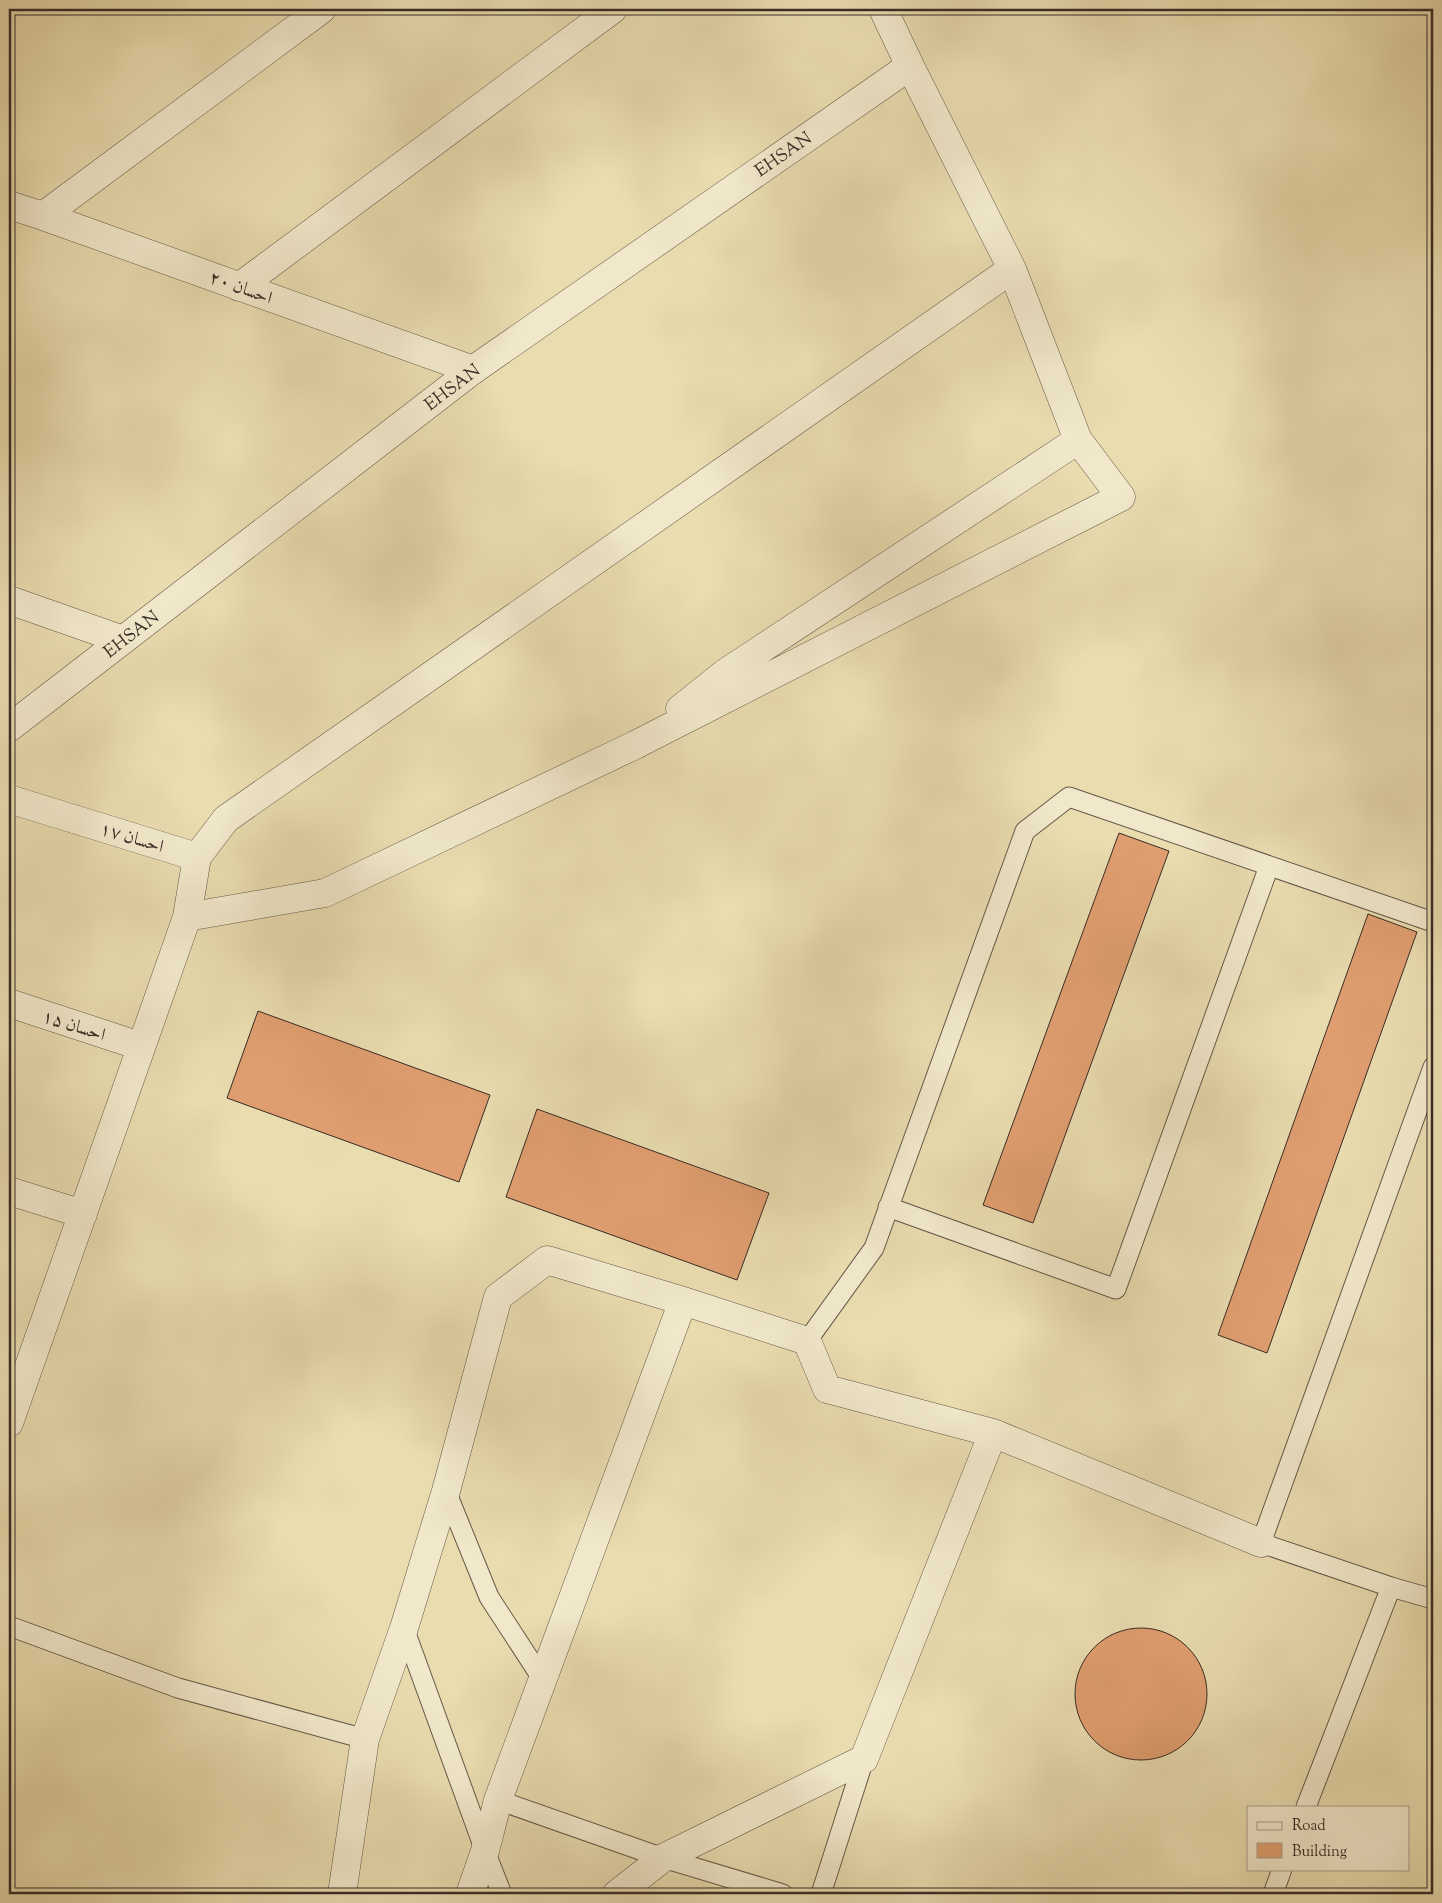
<svg xmlns="http://www.w3.org/2000/svg" width="1442" height="1903" font-family="'Sorts Mill Goudy',Amiri,serif">
	<rect width="100%" height="100%" fill="#e9dcaf"/>
	<filter id="stains"><feTurbulence type="fractalNoise" baseFrequency=".004" numOctaves="4"/><feColorMatrix values="0 0 0 0 .2 0 0 0 0 .09 0 0 0 0 .02 0 0 0 .5 -.17"/></filter>
	<radialGradient id="worn" r=".72"><stop offset=".6" stop-color="#630" stop-opacity="0"/><stop offset="1" stop-color="#630" stop-opacity=".3"/></radialGradient>
	<!-- building -->
	<path fill="#e09e70" stroke="#392c26" d="M1119 833 1169 851 1033 1223 983 1205Z
		M1368 914 1417 932 1267 1353 1218 1335Z
		M258 1011 490 1095 459 1182 227 1098Z
		M537 1109 769 1193 737 1280 506 1197Z
		M1075 1694a66 66 0 1 1 132 0a66 66 0 1 1-132 0Z
		M1052 1891 1063 1894H1038Z"/>
	<g fill="none" stroke-linecap="round" stroke-linejoin="round">
		<defs>
			<path id="service" d="M1433 1067 1261 1543 1391 1587 1433 1599
				M888 1207 1116 1289 1269 866
				M807 1341 874 1248 1025 831 1069 797 1433 922
				M446 1491 489 1597 543 1680
				M9 1626 178 1688 365 1739
				M404 1628 485 1851 502 1894
				M498 1800 663 1858 783 1894
				M1306 1807 1391 1587
				M821 1894 864 1759
				M1273 1894 1282 1869"/>
			<path id="minor" d="M9 205 43 216 473 370
				M43 216 322 9
				M239 287 613 9
				M9 600 123 640
				M680 709 725 673 1078 440
				M9 799 197 857 187 917
				M197 857 226 819 1012 269
				M9 1003 140 1046
				M9 1191 83 1214
				M9 1423 187 917 325 893 635 745 1121 497 1078 440 1012 269 910 66 883 9
				M342 1894 365 1739 404 1628 446 1491 498 1297 547 1260 683 1301 807 1341 827 1389 993 1433 1261 1543
				M470 1894 485 1851 498 1800 683 1301
				M617 1894 663 1858 864 1759 993 1433"/>
			<path id="tertiary" d="M9 728 473 370 910 66"/>
		</defs>
		<!-- service casing -->
		<use href="#service" stroke="#655848" stroke-width="21"/>
		<!-- minor casing -->
		<use href="#minor" stroke="#655848" stroke-width="29"/>
		<!-- tertiary casing -->
		<use href="#tertiary" stroke="#655848" stroke-width="29"/>
		<!-- service -->
		<use href="#service" stroke="#f1e8cb" stroke-width="19"/>
		<!-- minor -->
		<use href="#minor" stroke="#f1e8cb" stroke-width="28"/>
		<!-- tertiary -->
		<use href="#tertiary" stroke="#f1e8cb" stroke-width="28"/>
	</g>
	<g text-anchor="middle" stroke-width="4" stroke-linejoin="round" paint-order="stroke">
		<!-- street labels -->
		<g font-size="18" fill="#392c26" stroke="#f1e8cb">
			<text transform="translate(783 154) rotate(-35)" y="6">EHSAN</text>
			<text transform="translate(241 287) rotate(20)" y="6">احسان ۲۰</text>
			<text transform="translate(452 387) rotate(-37)" y="6">EHSAN</text>
			<text transform="translate(131 634) rotate(-38)" y="6">EHSAN</text>
			<text transform="translate(132 837) rotate(17)" y="6">احسان ۱۷</text>
			<text transform="translate(74 1025) rotate(18)" y="6">احسان ۱۵</text>
		</g>
	</g>
	<!-- margin -->
	<rect width="1442" height="1903" fill="none" stroke="#e9dcaf" stroke-width="30"/>
	<rect x="10" y="10" width="1422" height="1883" fill="none" stroke="#392c26" stroke-width="2.5"/>
	<rect x="15" y="15" width="1412" height="1873" fill="none" stroke="#392c26"/>
	<!-- legend -->
	<rect x="1247" y="1806" width="162" height="65" fill="#f1e8cb" stroke="#a79d89"/>
	<rect x="1257" y="1822" width="25" height="8" fill="#f1e8cb" stroke="#a79d89"/>
	<text x="1292" y="1830" font-size="15" fill="#392c26">Road</text>
	<rect x="1257" y="1843" width="25" height="15" fill="#e09e70" stroke="#a79d89"/>
	<text x="1292" y="1856" font-size="15" fill="#392c26">Building</text>
	<rect width="100%" height="100%" filter="url(#stains)"/>
	<rect width="100%" height="100%" fill="url(#worn)"/>
</svg>
